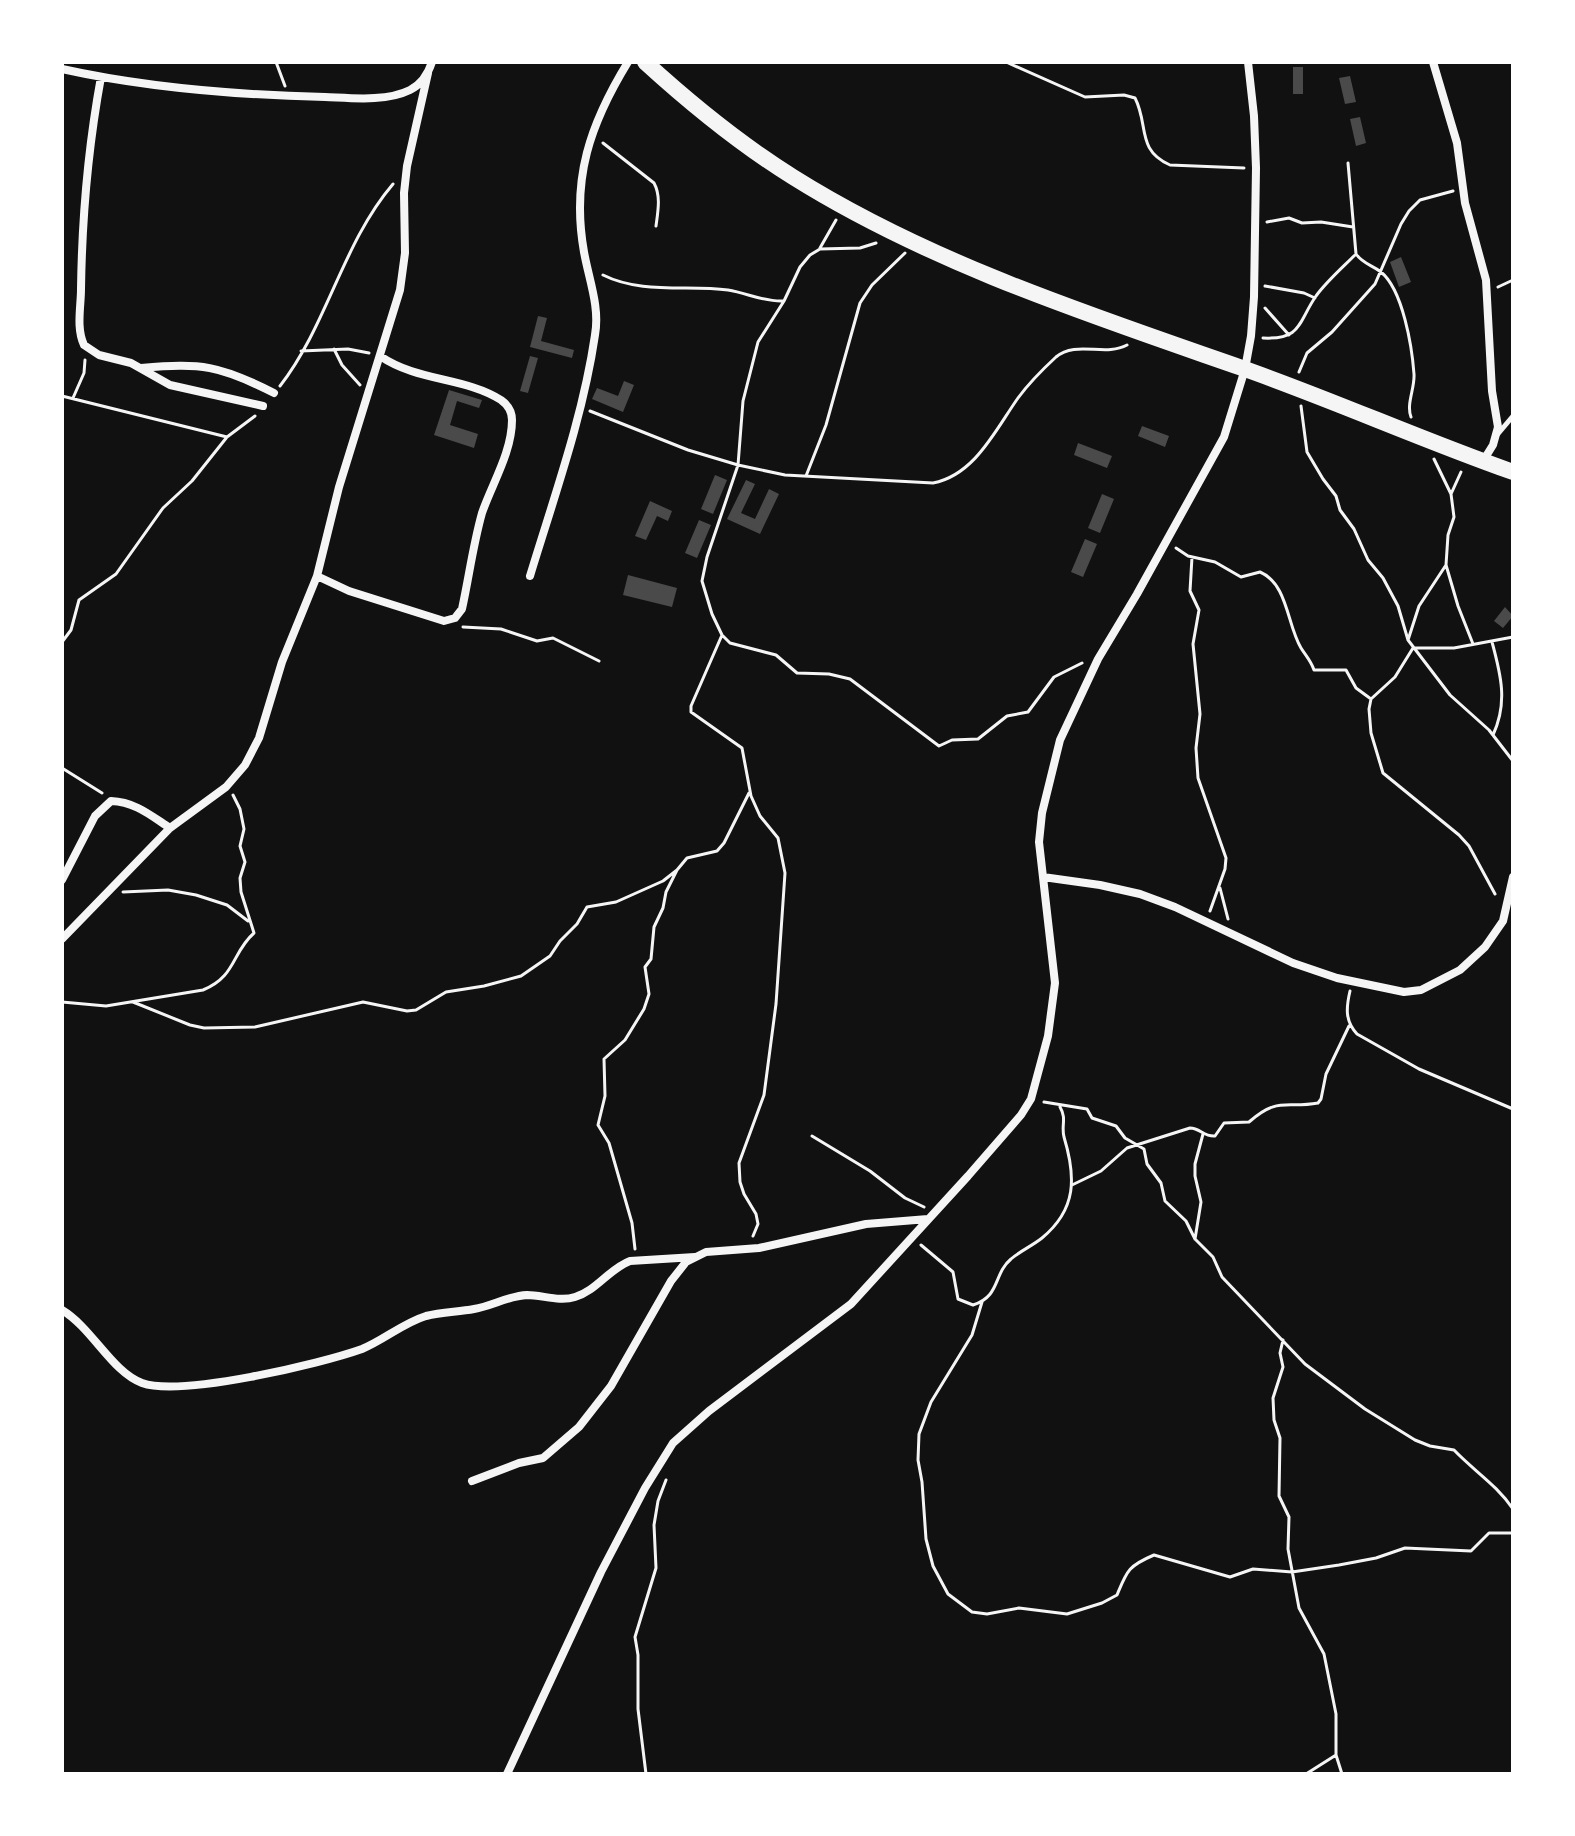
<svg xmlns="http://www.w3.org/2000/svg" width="1575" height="1836" font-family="'PT Sans',sans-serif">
	<rect width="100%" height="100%" fill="#111"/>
	<!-- building -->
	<path fill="#4a4a4a" d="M1293 67H1303V94H1293Z
		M1350 76 1356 102 1345 104 1339 78Z
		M1360 117 1366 143 1356 146 1350 119Z
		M1401 257 1411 282 1399 287 1390 262Z
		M538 316 547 318 541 341 574 350 572 358 530 347Z
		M530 356 538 358 528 393 520 391Z
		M624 381 634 385 623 412 592 399 597 388 618 396Z
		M449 390 482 400 479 408 457 401 450 425 478 434 474 448 434 435Z
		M1142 426 1169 436 1165 447 1138 436Z
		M1078 443 1112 456 1107 468 1074 455Z
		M715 475 727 480 713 514 701 509Z
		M746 480 755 484 741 513 755 519 769 489 779 494 760 534 727 519Z
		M1102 494 1114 499 1100 533 1088 528Z
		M650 501 672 511 668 521 657 516 646 540 635 536Z
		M699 520 711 525 697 558 685 553Z
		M1085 539 1097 544 1083 577 1071 572Z
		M628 575 677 588 672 607 623 595Z
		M1505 607 1513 616 1503 628 1494 621Z"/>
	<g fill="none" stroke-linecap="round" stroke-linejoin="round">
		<!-- path -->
		<path stroke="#f5f5f5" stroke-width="3" d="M276 62 285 86
			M1006 62 1085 97 1124 95 1135 98C1149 125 1136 150 1170 165L1244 168
			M603 143 654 183C661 196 658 211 656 226
			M1348 163 1356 254C1363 264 1372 265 1381 272 1403 290 1412 347 1414 374 1415 388 1406 404 1411 417
			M1267 222 1289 218 1302 223 1321 222 1353 227
			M876 243 860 248 820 249 810 255 800 267 784 301 758 342 743 401 738 465 707 557 702 581 712 614 722 635 730 643 776 655 797 673 829 674 850 679 939 746 952 740 978 739 1007 716 1028 712 1054 677 1082 663
			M820 248 836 220
			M603 275C641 294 686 285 728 290 747 293 764 302 783 301
			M1265 286 1304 293 1315 298
			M1498 287 1513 280
			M1265 308 1289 335
			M1263 338C1302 340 1298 322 1316 296 1327 281 1342 268 1355 255
			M334 349 342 365 360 385
			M301 351 348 349 369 353
			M1299 372 1307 353 1332 332 1375 284 1401 224 1409 211 1420 200 1453 191
			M280 386C328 324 342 244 393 184
			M62 396 227 437
			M73 398 84 373 85 360
			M1301 406 1307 452 1323 479 1336 496 1340 510 1354 529 1368 560 1383 578 1398 606 1408 640 1450 695 1489 730 1513 761
			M590 411 688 450 738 465 785 475 933 483C975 475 996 429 1018 398 1029 383 1043 369 1056 357 1076 340 1105 357 1127 345
			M806 476 826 425 860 303 872 285 905 253
			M1451 494 1461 472
			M1176 548 1188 556 1215 562 1241 577 1260 572C1288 584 1287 625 1301 648 1306 656 1311 661 1314 670H1346L1356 688 1371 699
			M1192 557 1190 591 1199 610 1193 644 1200 714 1196 748 1198 778 1226 858 1225 869 1210 911
			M1446 565 1458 606 1473 644
			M463 627 501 629 537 641 553 638 599 661
			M722 635 691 706V712L742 748 751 796 760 816 778 838 785 873 776 1004 764 1095 739 1163 740 1182 744 1194 756 1214 758 1224 753 1236
			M1408 640 1419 606 1446 565 1448 535 1454 517 1451 494 1434 459
			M62 642 71 630 79 600 116 574 163 508 192 481 227 437 255 416
			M1492 642C1501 675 1508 703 1493 735
			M62 768 102 793
			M1220 888 1228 919
			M123 892 168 890 196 895 227 905 248 921
			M1495 894 1469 846 1459 835 1383 773 1371 733 1369 709 1371 699 1395 677 1413 648H1454L1513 637
			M1350 991C1346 1008 1345 1021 1357 1034L1419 1069 1513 1109
			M62 1002 106 1006 203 990C236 977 232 952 254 933L241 892 240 878 245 862 240 846 244 829 240 809 233 795
			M133 1002 190 1025 204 1028 255 1027 363 1002 407 1011 416 1010 446 992 484 986 521 976 550 956 560 941 577 924 587 907 616 902 663 881 677 870
			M1044 1102 1087 1109 1092 1118 1116 1126 1125 1138 1144 1149 1147 1164 1161 1183 1165 1201 1186 1221 1195 1239 1213 1257 1222 1277 1305 1364 1365 1409 1415 1440 1430 1446 1454 1450C1474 1471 1497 1485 1513 1509
			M812 1136 870 1171 905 1198 924 1207
			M1072 1185 1101 1171 1127 1148 1190 1128C1200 1128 1204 1137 1215 1136L1224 1123 1249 1122C1279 1096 1285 1109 1318 1103L1321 1099 1326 1074 1349 1026
			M1195 1239 1201 1202 1195 1176V1164L1203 1134
			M921 1245 953 1272 958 1299 973 1305C1001 1296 993 1274 1011 1259 1020 1251 1032 1246 1042 1238 1077 1209 1076 1177 1064 1137 1061 1125 1067 1119 1060 1107
			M635 1249 632 1223 609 1143 598 1125 605 1096 604 1059 625 1040 644 1009 649 994 645 967 651 959 654 927 663 908 666 892 677 870 687 858 717 851 724 843 749 793
			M982 1302 972 1335 931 1402 919 1434 918 1460 922 1482 926 1539 933 1566 948 1594 972 1612 987 1614 1019 1608 1067 1614 1102 1603 1117 1595C1127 1571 1128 1566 1154 1555L1230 1577 1253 1569 1292 1572 1339 1565 1376 1558 1405 1548 1471 1551 1489 1533H1513
			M1283 1340 1280 1353 1283 1367 1273 1398 1274 1420 1280 1438 1279 1496 1289 1517 1288 1549 1299 1608 1324 1654 1336 1714V1755L1342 1774
			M646 1774 638 1709V1655L635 1637 656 1568 654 1525 658 1501 666 1480
			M1306 1774 1336 1755"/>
		<!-- service -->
		<path stroke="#f5f5f5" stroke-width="5" d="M1497 435 1513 416"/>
		<!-- minor -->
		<path stroke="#f5f5f5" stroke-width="8" d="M1433 62 1457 143 1465 203 1486 280 1492 391 1498 427 1493 445 1483 461
			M62 69C148 88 237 95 325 97 351 98 386 102 410 90 422 84 428 74 432 62
			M101 77C88 148 82 217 81 289 81 307 76 328 84 345L99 355 131 363 170 385 263 406
			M141 368C202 363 219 365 274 393
			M317 576 349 591 444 621 455 618 462 609C469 577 473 545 482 513 492 484 512 452 512 420 512 411 508 405 501 400 465 377 418 382 380 356
			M530 576C554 497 583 417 595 335 600 307 589 280 584 252 571 179 590 124 628 62
			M1043 877 1100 885 1140 894 1175 907 1293 963 1337 978 1404 992 1421 990 1460 970 1485 947 1503 921 1513 877
			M62 880 95 816 111 801C135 802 150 815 170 828
			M62 939 170 828 226 787 245 765 259 738 282 662 317 576 339 487 400 290 405 253 404 193 407 166 428 73
			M62 1310C92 1328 112 1372 142 1383 181 1397 320 1364 362 1349 384 1340 403 1323 426 1316 442 1312 458 1312 474 1309 492 1306 508 1296 527 1295 542 1295 560 1302 575 1297 596 1291 609 1269 630 1261L695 1257
			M472 1481 519 1463 543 1458 579 1427 611 1386 671 1281 686 1262 706 1252 759 1248 866 1224 928 1219
			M507 1774 601 1572 645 1488 673 1443 709 1411 851 1304 968 1176 1021 1115 1031 1099 1048 1036 1055 983 1039 842 1042 813 1060 740 1098 659 1137 594 1224 437 1245 369 1251 336 1254 297 1256 168 1254 116 1248 62"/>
		<!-- primary -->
		<path stroke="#f5f5f5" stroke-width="16" d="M645 62C691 104 740 144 793 177 930 263 1090 315 1242 368 1333 400 1422 440 1513 472"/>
	</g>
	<!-- border -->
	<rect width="1575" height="1836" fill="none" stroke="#ffffff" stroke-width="128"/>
</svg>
